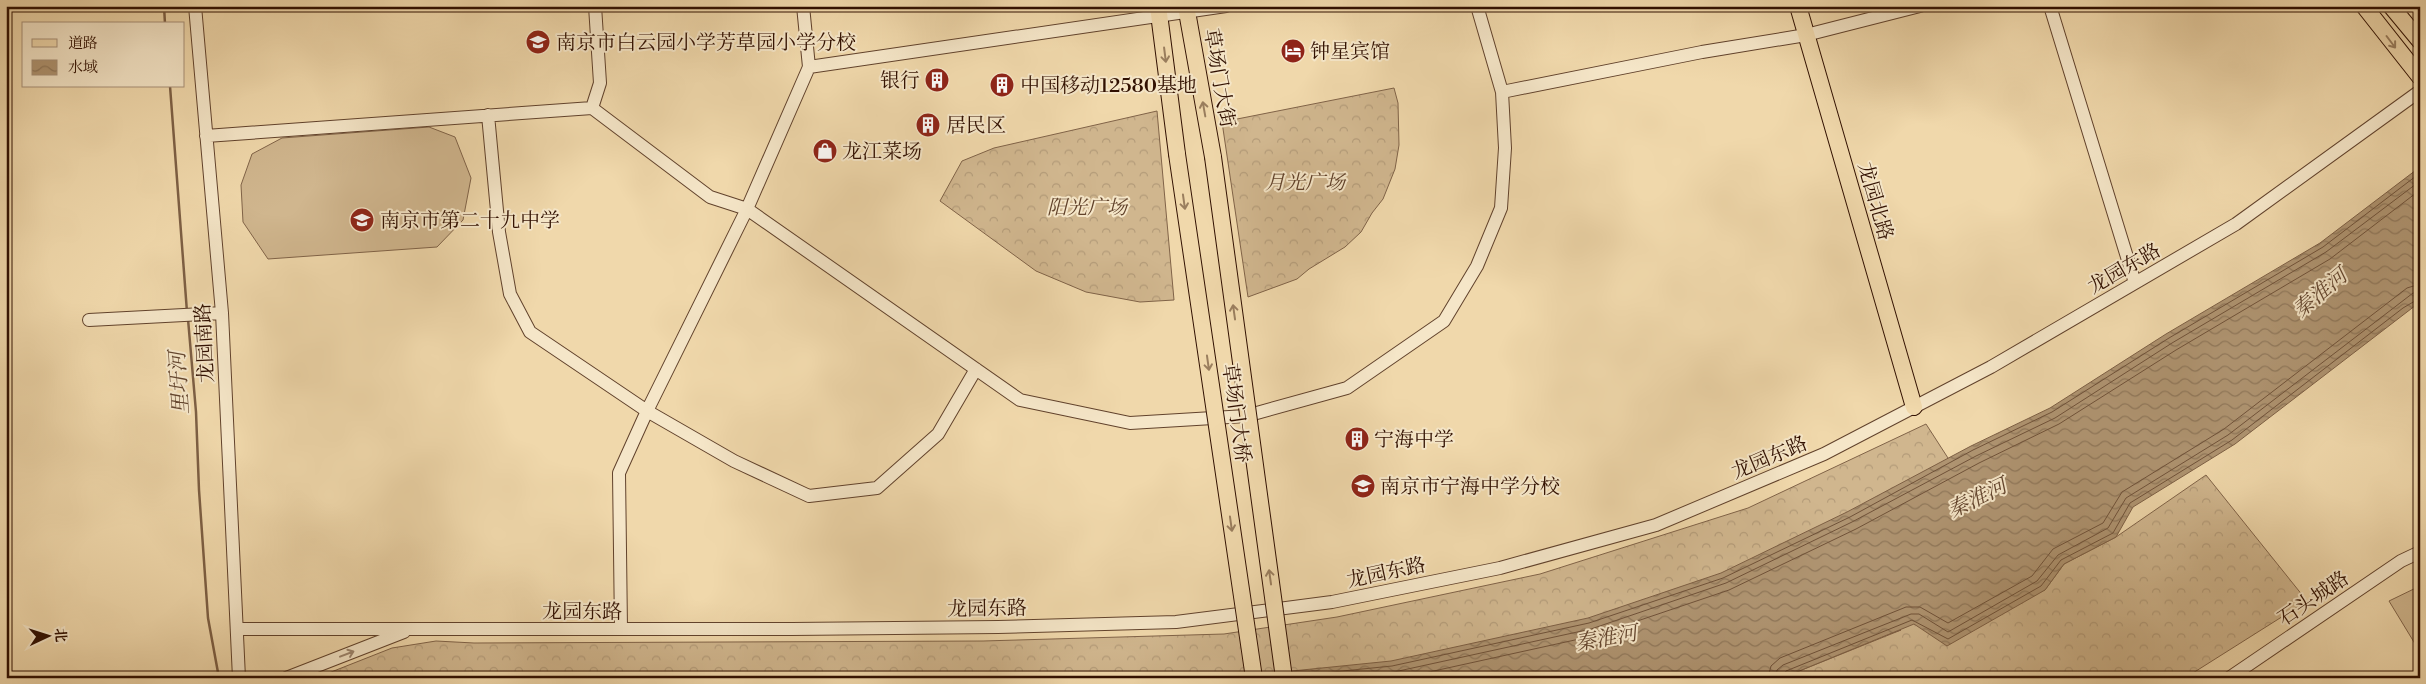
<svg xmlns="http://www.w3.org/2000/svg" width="2426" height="684" font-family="'Libre Bodoni','Noto Serif SC',serif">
	<defs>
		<pattern id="forest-crowns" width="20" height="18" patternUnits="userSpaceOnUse" patternTransform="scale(1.25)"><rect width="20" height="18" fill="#d0b68e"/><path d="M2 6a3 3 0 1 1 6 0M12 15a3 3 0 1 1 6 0" fill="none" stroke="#b39b79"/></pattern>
		<pattern id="water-waves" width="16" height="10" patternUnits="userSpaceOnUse" patternTransform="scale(1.25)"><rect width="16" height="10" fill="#af9471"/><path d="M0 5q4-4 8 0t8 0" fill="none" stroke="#8f775a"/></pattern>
	</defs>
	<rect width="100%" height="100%" fill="#f0d8ab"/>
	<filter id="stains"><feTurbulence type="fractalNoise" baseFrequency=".004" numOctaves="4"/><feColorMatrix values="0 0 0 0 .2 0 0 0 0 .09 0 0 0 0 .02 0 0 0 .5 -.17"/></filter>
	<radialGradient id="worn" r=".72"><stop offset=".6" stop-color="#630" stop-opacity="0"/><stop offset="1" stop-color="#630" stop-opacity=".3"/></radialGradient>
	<!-- grass -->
	<path fill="#d0b68e" stroke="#806348" d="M429 127 455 137 471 178 463 220 437 247 268 259 243 222 241 185 252 154 282 138Z
		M2420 586V652L2389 601Z"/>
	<!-- forest -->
	<path fill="url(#forest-crowns)" stroke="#806348" d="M1394 88 1398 103 1399 145 1395 169 1383 199 1372 213 1361 232 1345 247 1309 269 1297 279 1248 297 1222 122Z
		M1157 111 1174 300 1140 302 1086 292 1036 271 940 201 962 161 994 148Z
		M1926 424 1948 458 1914 624 2045 590 2064 564 2116 537 2206 475 2307 601 2185 678H1782L1901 630 1759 678H316L392 648 436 641 474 643 983 641 1224 634 1337 617 1540 574 1748 508Z"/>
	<!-- water -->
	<path fill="url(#water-waves)" stroke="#7d5f44" d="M2420 167V302L2235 444 2133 507 2116 537 2064 564 2045 590 1947 646 1914 624 1782 678H1223L1391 661 1588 618 1721 573 1847 512 1971 446 2050 408 2166 334 2320 243Z"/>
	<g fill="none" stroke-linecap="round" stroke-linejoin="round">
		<!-- shore -->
		<path stroke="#705239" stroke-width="1" d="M1293 676 1392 666 1589 623 1723 578 1850 517 1973 450 2052 412 2169 338 2323 247 2420 173
			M1336 678 1394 672 1591 629 1726 583 1852 522 1976 456 2055 418 2172 343 2326 252 2420 181
			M1402 678 1593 636 1729 590 1856 529 1979 463 2059 424 2176 350 2330 259 2420 190
			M1768 678 1771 666 1780 658 1906 607H1920L1948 623 2032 576 2053 549 2103 523 2122 492 2224 429 2407 288 2420 284
			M1776 678 1777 670 1783 665 1911 614H1919L1948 632 2037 581 2058 555 2108 528 2126 498 2228 435 2400 303 2413 293 2420 292
			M1782 678 1786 671 1912 620 1948 639 2041 586 2061 560 2113 533 2130 503 2232 440 2403 308 2420 298"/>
		<!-- stream -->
		<path stroke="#7d5f44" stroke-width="2.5" d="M164 6 165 24
			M170 86 187 312
			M188 319 196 412 199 490 208 618 219 678"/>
		<defs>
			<path id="minor" d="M195 6 222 313 239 678
				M2050 6 2135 283
				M809 67 1226 6
				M1502 92 1702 52 1806 35 1920 6
				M592 108 600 83 595 6
				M488 115 499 232 510 294 530 332 647 411 734 461 809 496 877 488 938 434 976 369
				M206 136 592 108 710 197 747 209 1020 400 1130 423 1246 416 1347 388 1444 321 1477 266 1501 208 1505 148 1502 92 1477 6
				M89 320 222 313
				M237 629H792L998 627 1176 622 1332 602 1500 568 1656 525 1824 454 1991 367 2236 224 2420 91
				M621 629 619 473 647 411 747 209 809 67 803 6
				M286 678 404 632
				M2229 678 2401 561 2420 552"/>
			<path id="major" d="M1158 6 1177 154
				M1186 6 1213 157
				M1798 6 1914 407
				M2364 6 2420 77
				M2391 6 2420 41"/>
		</defs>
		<!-- minor casing -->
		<use href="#minor" stroke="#61422c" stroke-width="14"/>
		<!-- major casing -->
		<use href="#major" stroke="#311001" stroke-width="18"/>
		<!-- minor -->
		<use href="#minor" stroke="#f5e6c8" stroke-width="12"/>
		<!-- major -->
		<use href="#major" stroke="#f0d8ab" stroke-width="16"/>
		<defs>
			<path id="major-bridge" d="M1177 154 1254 678
				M1213 157 1284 678"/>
		</defs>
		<!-- major-bridge casing -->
		<use href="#major-bridge" stroke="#311001" stroke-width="18" stroke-linecap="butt"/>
		<!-- major-bridge -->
		<use href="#major-bridge" stroke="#f0d8ab" stroke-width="16"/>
	</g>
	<!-- one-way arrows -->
	<defs><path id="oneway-shaft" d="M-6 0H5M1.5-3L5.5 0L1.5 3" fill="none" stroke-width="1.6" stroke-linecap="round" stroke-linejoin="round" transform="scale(1.25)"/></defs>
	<g stroke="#9a7e5e">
		<use href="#oneway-shaft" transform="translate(2391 42) rotate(53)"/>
		<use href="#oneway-shaft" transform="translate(1165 55) rotate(83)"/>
		<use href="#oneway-shaft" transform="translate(1204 109) rotate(-100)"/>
		<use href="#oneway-shaft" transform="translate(1184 202) rotate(82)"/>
		<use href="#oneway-shaft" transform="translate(1234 312) rotate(-98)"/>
		<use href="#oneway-shaft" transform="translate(1208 363) rotate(82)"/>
		<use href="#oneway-shaft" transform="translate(1231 524) rotate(82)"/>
		<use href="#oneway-shaft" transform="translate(1270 577) rotate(-98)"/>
	</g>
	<use stroke="#9d866e" href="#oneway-shaft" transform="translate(347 654) rotate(-21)"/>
	<!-- icons -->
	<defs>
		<symbol id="school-disc" viewBox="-11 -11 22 22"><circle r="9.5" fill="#8f2418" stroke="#f5e6c8"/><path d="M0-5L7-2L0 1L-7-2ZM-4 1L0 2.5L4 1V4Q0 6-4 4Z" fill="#fff"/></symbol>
		<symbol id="hotel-disc" viewBox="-11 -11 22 22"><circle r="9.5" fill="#8f2418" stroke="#f5e6c8"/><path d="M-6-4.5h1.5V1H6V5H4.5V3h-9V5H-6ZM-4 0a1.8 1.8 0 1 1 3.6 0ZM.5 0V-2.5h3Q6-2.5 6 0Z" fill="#fff"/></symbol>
		<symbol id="building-disc" viewBox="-11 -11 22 22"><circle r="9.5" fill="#8f2418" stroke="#f5e6c8"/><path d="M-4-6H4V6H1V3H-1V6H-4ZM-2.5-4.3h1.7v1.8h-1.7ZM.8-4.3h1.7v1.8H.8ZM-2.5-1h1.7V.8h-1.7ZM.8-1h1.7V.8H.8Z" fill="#fff"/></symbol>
		<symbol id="shop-disc" viewBox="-11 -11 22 22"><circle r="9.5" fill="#8f2418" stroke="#f5e6c8"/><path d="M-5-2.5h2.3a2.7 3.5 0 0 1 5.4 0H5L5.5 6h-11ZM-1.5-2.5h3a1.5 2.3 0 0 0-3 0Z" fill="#fff"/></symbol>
	</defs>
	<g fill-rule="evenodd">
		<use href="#school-disc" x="524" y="28" width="28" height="28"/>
		<use href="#hotel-disc" x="1279" y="37" width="28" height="28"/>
		<use href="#building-disc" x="923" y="66" width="28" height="28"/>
		<use href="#building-disc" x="988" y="71" width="28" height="28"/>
		<use href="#building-disc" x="914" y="111" width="28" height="28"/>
		<use href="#shop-disc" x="811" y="137" width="28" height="28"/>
		<use href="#school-disc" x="348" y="206" width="28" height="28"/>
		<use href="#building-disc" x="1343" y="425" width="28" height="28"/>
		<use href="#school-disc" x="1349" y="472" width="28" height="28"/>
	</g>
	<g text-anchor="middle" stroke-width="4" stroke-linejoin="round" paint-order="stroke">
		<!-- poi labels -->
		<g font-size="20" fill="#311001" stroke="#f5e6c8" text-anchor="start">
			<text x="556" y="49">南京市白云园小学芳草园小学分校</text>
			<text x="1310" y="58">钟星宾馆</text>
			<text x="920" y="87" text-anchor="end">银行</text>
			<text x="1020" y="92">中国移动12580基地</text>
			<text x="946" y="132">居民区</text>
			<text x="842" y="158">龙江菜场</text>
			<text x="380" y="227">南京市第二十九中学</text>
			<text x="1374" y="446">宁海中学</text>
			<text x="1380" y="493">南京市宁海中学分校</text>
		</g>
		<!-- street labels -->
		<g font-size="20" fill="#311001" stroke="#f5e6c8">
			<text transform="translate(1220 78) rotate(80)" y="7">草场门大街</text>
			<text transform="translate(1876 201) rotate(74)" y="7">龙园北路</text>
			<text transform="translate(2124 268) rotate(-30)" y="7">龙园东路</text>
			<text transform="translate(204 343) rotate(-93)" y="7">龙园南路</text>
			<text transform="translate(1237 413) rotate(82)" y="7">草场门大桥</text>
			<text transform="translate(1769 457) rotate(-23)" y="7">龙园东路</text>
			<text transform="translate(1386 572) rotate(-12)" y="7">龙园东路</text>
			<text transform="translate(2313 598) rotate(-34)" y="7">石头城路</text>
			<text transform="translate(987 608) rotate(-1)" y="7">龙园东路</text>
			<text x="582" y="618">龙园东路</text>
		</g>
		<!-- park labels -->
		<g font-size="20" font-style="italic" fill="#61422b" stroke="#f5e6c8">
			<text x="1305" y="189">月光广场</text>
			<text x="1087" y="214">阳光广场</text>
		</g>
		<!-- water labels -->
		<g font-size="21" font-style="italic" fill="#63452e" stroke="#f5e6c8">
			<text transform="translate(2320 293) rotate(-40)" y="7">秦淮河</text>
			<text transform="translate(179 383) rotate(-94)" y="7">里圩河</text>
			<text transform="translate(1977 498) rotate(-26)" y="7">秦淮河</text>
			<text transform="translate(1606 638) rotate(-10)" y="7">秦淮河</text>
		</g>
	</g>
	<!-- margin -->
	<rect width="2426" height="684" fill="none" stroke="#f0d8ab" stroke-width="25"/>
	<rect x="8" y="8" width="2411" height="669" fill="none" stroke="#311001" stroke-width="2.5"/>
	<rect x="12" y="12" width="2401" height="659" fill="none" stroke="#311001"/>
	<!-- legend -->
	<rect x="22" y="22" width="162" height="65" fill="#f5e6c8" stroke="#a79078"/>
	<rect x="32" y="39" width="25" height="8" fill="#f0d8ab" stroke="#a79078"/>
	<text x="68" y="48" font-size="15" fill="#311001">道路</text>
	<rect x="32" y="60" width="25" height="15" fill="url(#water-waves)" stroke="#a79078"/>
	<text x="68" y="72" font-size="15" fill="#311001">水域</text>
	<!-- north arrow -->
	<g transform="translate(48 636) rotate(86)" stroke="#f5e6c8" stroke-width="4" paint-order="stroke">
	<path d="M0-4L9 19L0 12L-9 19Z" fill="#311001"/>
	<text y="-8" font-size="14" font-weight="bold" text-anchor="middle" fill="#311001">北</text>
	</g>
	<rect width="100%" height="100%" filter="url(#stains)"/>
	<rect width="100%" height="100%" fill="url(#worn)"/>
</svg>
